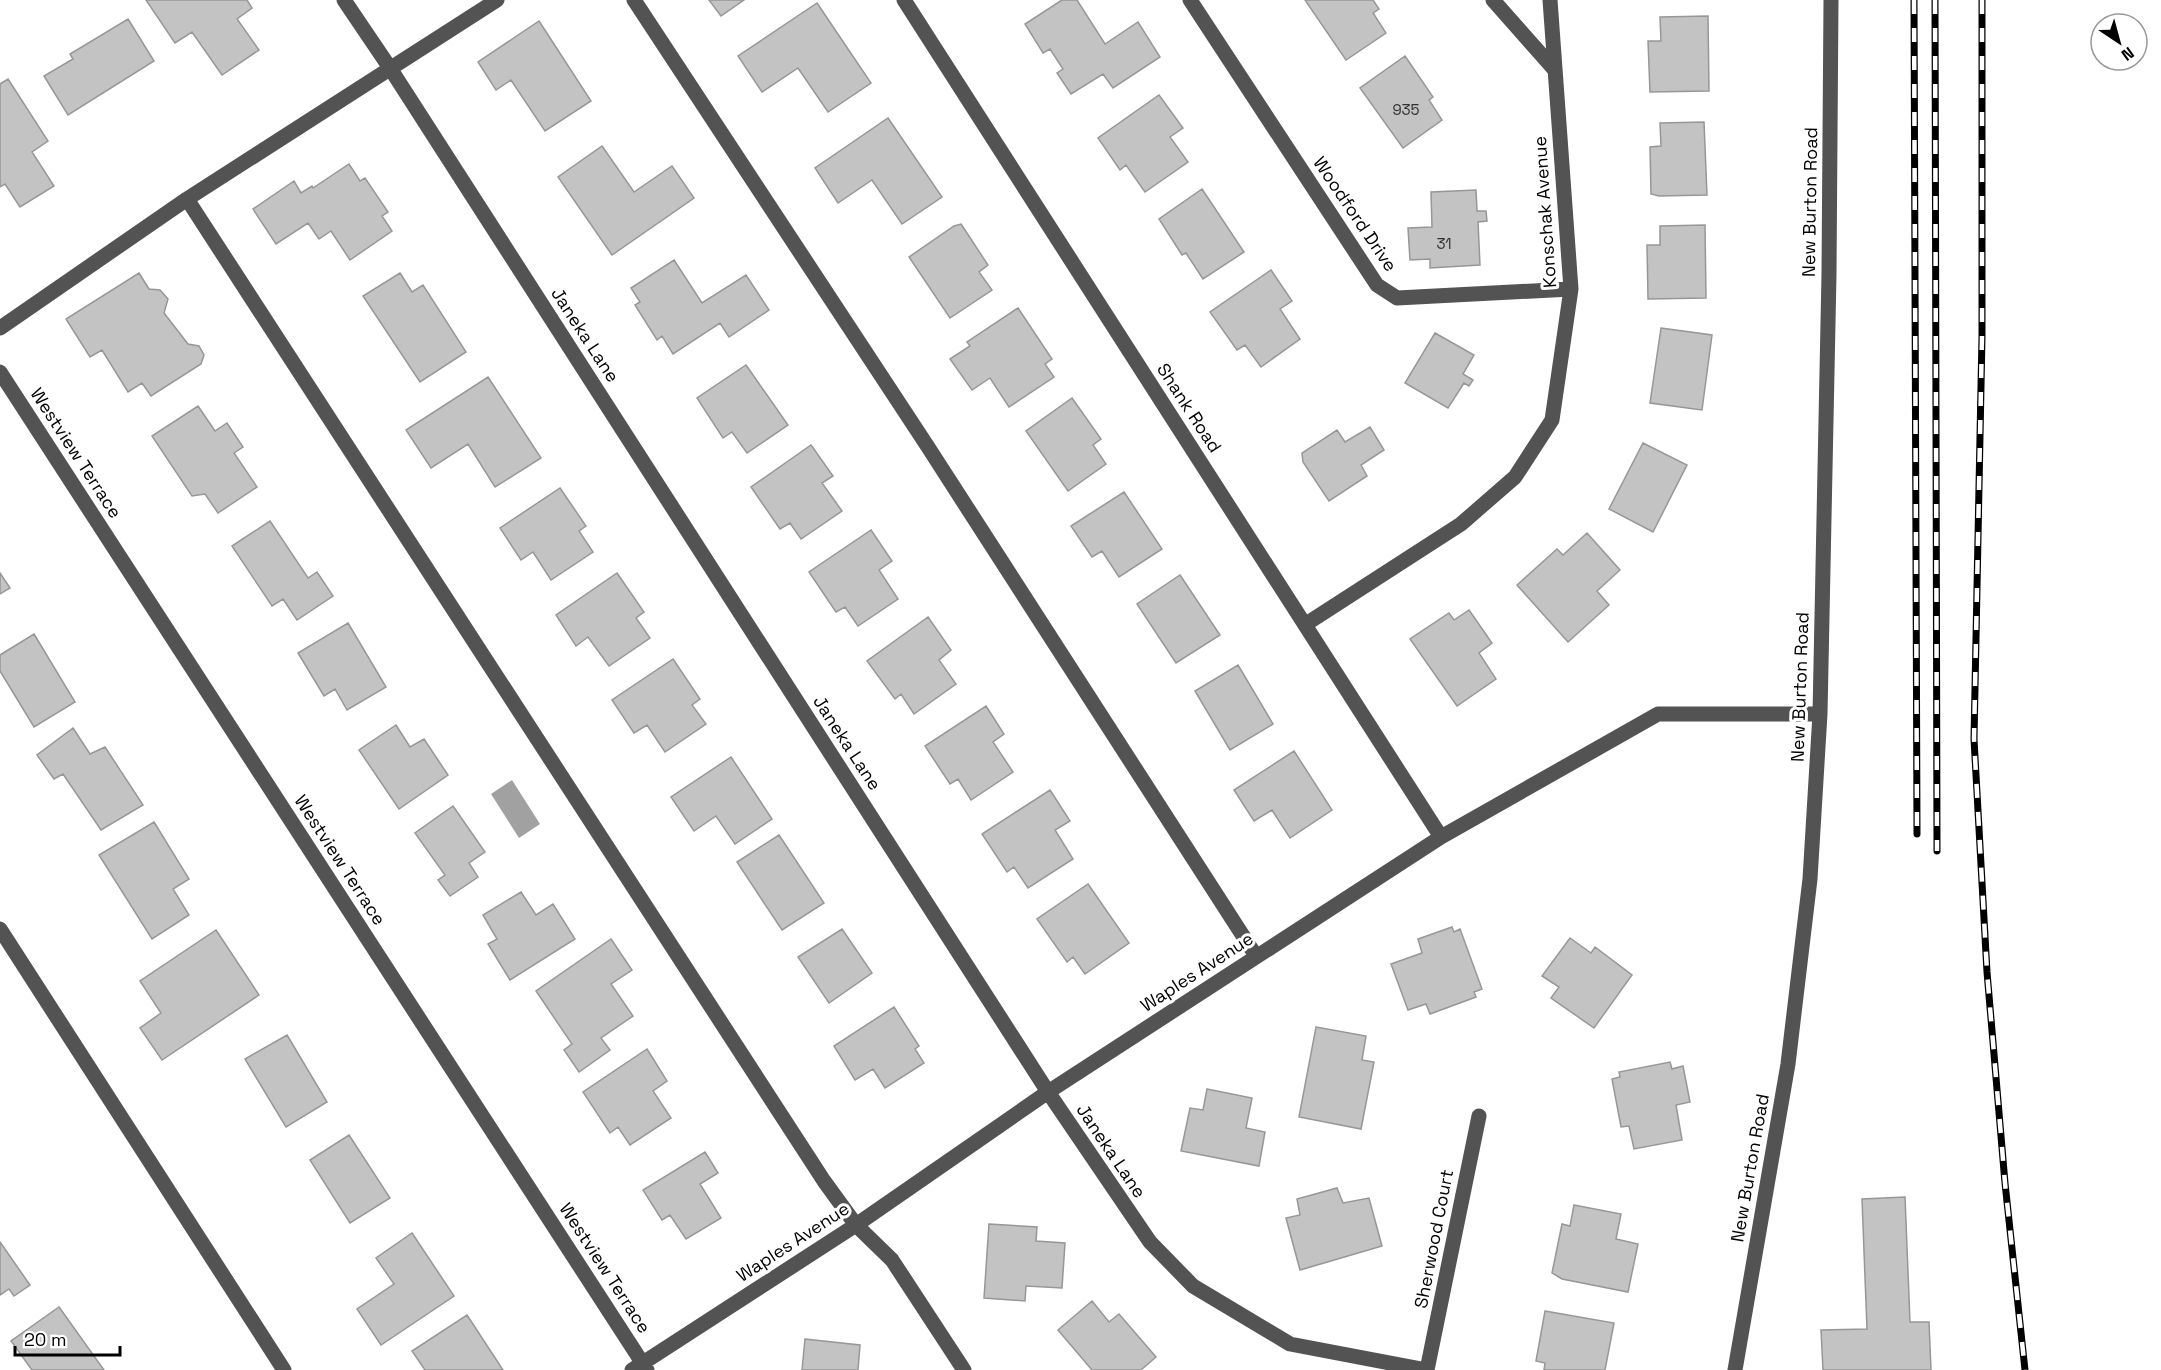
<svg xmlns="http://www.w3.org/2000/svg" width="2161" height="1370" font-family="'Space Grotesk',sans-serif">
	<rect width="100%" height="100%" fill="#fff"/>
	<!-- water -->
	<path fill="#a1a1a1" d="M512 780 540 824 519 838 491 794Z"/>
	<!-- building -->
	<path fill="#c3c3c3" stroke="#979797" stroke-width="1.5" d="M146 0H247L252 8 237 19 259 50 222 75 192 32 175 43Z
		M709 0H744L721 16Z
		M1062 0H1077L1105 44 1138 22 1160 57 1113 88 1103 74 1071 94 1057 73 1063 69 1050 49 1043 53 1025 24Z
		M1305 0H1373L1379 9 1373 13 1386 33 1346 60Z
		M817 3 871 83 828 112 798 68 762 92 738 56Z
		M1708 16 1709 91 1650 92 1648 41H1661L1660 17Z
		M128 19 154 61 68 115 44 76 73 59 70 54Z
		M539 21 591 101 545 131 511 80 496 90 478 62Z
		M1405 56 1433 97 1429 100 1442 120 1403 148 1360 88Z
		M8 79 48 141 32 152 54 186 20 207 5 184 0 187V84Z
		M1159 95 1183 128 1170 137 1188 162 1145 192 1126 165 1120 170 1098 138Z
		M888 118 942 197 902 224 872 180 838 203 815 168Z
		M1704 122 1707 195 1659 196 1651 194 1650 147 1661 146 1660 123Z
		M602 146 634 192 672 166 694 198 612 255 558 177Z
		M349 164 360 181 365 178 388 212 382 216 392 231 350 260 331 231 319 239 308 223 276 244 253 209 294 181 301 193 312 186 313 188Z
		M1202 189 1244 252 1203 279 1186 253 1182 255 1159 219Z
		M1476 190 1477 211H1486L1487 221 1478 222 1480 265 1430 268V259L1410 260 1408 228 1432 227 1431 192Z
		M961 224 988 265 979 272 992 290 950 318 909 257 954 226Z
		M1705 225 1706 298 1648 299 1647 245H1660V226Z
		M674 260 702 303 746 275 769 310 729 337 720 323 673 354 662 336 657 340 635 305 640 302 631 288Z
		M1271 270 1292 301 1280 309 1300 339 1261 367 1245 345 1237 350 1210 312Z
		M139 273 149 289 160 290 168 299 164 313 188 344 199 346 204 355 201 364 151 396 142 383 128 392 102 350 90 357 66 319Z
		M400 273 412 292 423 285 466 352 420 382 363 296Z
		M1018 308 1052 359 1045 364 1054 377 1009 407 990 378 972 390 950 359 970 346 967 342Z
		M1661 328 1712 335 1702 410 1650 403Z
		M1435 333 1474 355 1463 374 1473 380 1469 386 1464 383 1448 408 1405 383Z
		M746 365 788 425 747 453 732 432 723 438 697 398Z
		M488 377 541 458 495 487 468 444 431 468 406 430Z
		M1072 398 1101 439 1093 445 1106 464 1068 491 1026 431Z
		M198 406 215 431 227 423 243 447 234 453 257 487 218 513 205 494 192 496 152 436Z
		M1370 427 1384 450 1361 465 1367 476 1329 501 1303 462 1302 453 1337 430 1345 442Z
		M1643 443 1687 465 1653 532 1609 509Z
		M811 445 833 476 822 483 842 511 801 539 790 523 780 529 751 487Z
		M560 488 586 526 579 531 593 552 551 580 533 552 521 560 500 528Z
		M1124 492 1162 549 1119 577 1102 551 1092 557 1071 526Z
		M270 521 308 578 317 572 333 596 297 620 283 599 272 606 232 546Z
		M871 530 892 561 879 570 898 599 858 626 845 607 836 612 809 572Z
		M1587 533 1620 570 1597 591 1609 605 1568 642 1517 585 1557 549 1563 555Z
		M0 573 10 588 0 594Z
		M617 573 644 612 636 618 650 638 609 666 588 637 576 646 556 615Z
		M1180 575 1220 635 1176 663 1137 604Z
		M1469 610 1492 643 1479 653 1496 679 1457 706 1410 639 1449 613 1454 620Z
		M928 617 951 650 939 660 956 684 914 714 901 694 895 699 867 661Z
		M348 623 386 687 347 710 335 689 324 696 298 653Z
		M34 634 75 702 34 727 0 671V655Z
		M673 659 700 699 692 705 706 724 665 752 647 725 634 733 612 700Z
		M1238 665 1273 724 1230 750 1195 691Z
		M986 706 1004 734 993 742 1013 772 971 800 958 779 950 784 925 746Z
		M396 725 410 747 424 739 448 775 399 809 359 750Z
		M73 728 90 754 105 747 143 805 101 830 63 774 54 779 37 755Z
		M1294 751 1332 810 1290 838 1272 810 1254 821 1234 790Z
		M731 757 772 819 735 844 716 816 694 831 671 797Z
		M1050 790 1070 821 1055 830 1073 859 1028 888 1014 867 1007 872 982 834Z
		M453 806 485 852 469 863 478 877 450 896 438 880 445 875 415 833Z
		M154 822 189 879 173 889 189 915 152 939 99 855Z
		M779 835 824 903 782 930 737 862Z
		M1088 884 1129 943 1085 974 1073 957 1067 962 1037 919Z
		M521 892 536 915 553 904 575 939 510 980 488 944 497 939 483 915Z
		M1452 927 1454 932 1460 929 1482 989 1474 992 1476 997 1430 1014 1426 1004 1408 1010 1391 964 1422 953 1418 939Z
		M842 929 872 973 829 1003 798 957Z
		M216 930 259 995 162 1060 140 1028 161 1013 140 981Z
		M1570 938 1591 953 1595 947 1632 975 1594 1028 1551 998 1559 987 1542 976Z
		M611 939 632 970 611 984 633 1016 601 1038 610 1050 579 1072 564 1050 572 1044 536 991Z
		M894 1007 919 1046 915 1049 924 1063 885 1088 873 1069 855 1080 834 1046Z
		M1316 1027 1366 1036 1362 1060 1374 1062 1361 1129 1299 1117Z
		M287 1035 327 1102 286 1127 245 1059Z
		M647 1049 667 1081 653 1091 671 1118 630 1145 618 1127 610 1133 583 1092Z
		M1670 1062 1672 1069 1683 1066 1690 1102 1676 1105 1682 1140 1634 1149 1629 1126 1621 1127 1612 1079 1620 1077 1619 1072Z
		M1207 1089 1252 1098 1246 1128 1265 1132 1259 1166 1181 1151 1190 1108 1203 1110Z
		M349 1135 390 1198 350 1223 310 1160Z
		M705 1152 718 1173 700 1184 721 1218 686 1239 670 1215 662 1220 643 1190Z
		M1337 1188 1343 1203 1369 1198 1382 1246 1300 1270 1286 1218 1300 1215 1297 1199Z
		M1905 1197 1910 1322H1929L1931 1370H1823L1821 1330 1867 1329 1862 1199Z
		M1574 1205 1621 1214 1616 1239 1638 1244 1628 1292 1562 1279 1552 1273 1562 1224 1570 1226Z
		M989 1224 1037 1227 1036 1241 1065 1243 1062 1288 1026 1286 1025 1301 984 1298Z
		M412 1233 454 1296 381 1345 357 1309 394 1284 376 1258Z
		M0 1242 30 1285 14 1296 9 1289 0 1295Z
		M1092 1301 1109 1322 1119 1314 1156 1357 1141 1370H1092L1058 1330Z
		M59 1307 104 1370H32L11 1341Z
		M1545 1311 1614 1323 1605 1370H1544L1545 1363 1536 1361Z
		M467 1315 503 1370H425L412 1351Z
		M805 1339 860 1345 858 1370H802Z"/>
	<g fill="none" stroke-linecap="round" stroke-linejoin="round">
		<!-- minor -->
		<path stroke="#535353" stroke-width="15" d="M344 0 390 68 1048 1092 1150 1242 1193 1286 1290 1344 1427 1370 1479 1116
			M634 0 928 447 1256 956
			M904 0 1441 837
			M1190 0 1377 285 1397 298 1571 289
			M1493 0 1554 69
			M187 199 824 1181 856 1225 892 1260 964 1370
			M0 328 187 199 497 0
			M0 372 647 1370
			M1306 624 1461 524 1515 477 1552 420 1571 289 1550 0
			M0 929 284 1370
			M632 1370 856 1225 1048 1092 1441 837 1658 714H1820
			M1735 1370 1788 1064 1810 879 1820 714 1829 274 1831 0"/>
		<defs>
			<path id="rail" d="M1914 0 1917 834
				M1935 0 1937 851
				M1982 0V336L1974 739 1987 972 2005 1183 2025 1370"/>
		</defs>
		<!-- rail casing -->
		<use href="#rail" stroke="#000" stroke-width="7"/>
		<!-- rail -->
		<use href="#rail" stroke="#fff" stroke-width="4.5" stroke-dasharray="14" stroke-linecap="butt"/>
	</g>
	<g text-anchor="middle" stroke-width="6" stroke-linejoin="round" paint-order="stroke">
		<!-- number labels -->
		<g font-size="15" fill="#313131">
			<text x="1406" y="115">935</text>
			<text x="1444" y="249">31</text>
		</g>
		<!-- street labels -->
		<g font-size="18" fill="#000" stroke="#fff">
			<text transform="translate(1810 202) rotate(-89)" y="6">New Burton Road</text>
			<text transform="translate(1545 212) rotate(-94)" y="6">Konschak Avenue</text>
			<text transform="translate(1355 214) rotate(56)" y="6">Woodford Drive</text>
			<text transform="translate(585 335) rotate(57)" y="6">Janeka Lane</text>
			<text transform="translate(1189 408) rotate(57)" y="6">Shank Road</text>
			<text transform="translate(76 453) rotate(57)" y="6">Westview Terrace</text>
			<text transform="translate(1800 687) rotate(-88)" y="6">New Burton Road</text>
			<text transform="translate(847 743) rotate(57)" y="6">Janeka Lane</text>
			<text transform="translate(340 860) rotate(57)" y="6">Westview Terrace</text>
			<text transform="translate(1197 972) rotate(-33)" y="6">Waples Avenue</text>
			<text transform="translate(1111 1151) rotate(56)" y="6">Janeka Lane</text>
			<text transform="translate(1750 1168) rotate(-80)" y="6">New Burton Road</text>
			<text transform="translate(1434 1239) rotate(-79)" y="6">Sherwood Court</text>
			<text transform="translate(793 1242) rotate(-33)" y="6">Waples Avenue</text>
			<text transform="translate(605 1268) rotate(57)" y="6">Westview Terrace</text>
		</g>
	</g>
	<!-- north arrow -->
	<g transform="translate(2119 42) rotate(144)"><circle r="28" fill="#ffffff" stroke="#999999" stroke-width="1.5"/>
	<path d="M0-4.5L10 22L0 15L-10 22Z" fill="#000000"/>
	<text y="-9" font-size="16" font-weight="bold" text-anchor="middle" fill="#000000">N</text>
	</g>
	<!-- scale -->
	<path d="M15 1346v9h105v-9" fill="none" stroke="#000000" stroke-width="3"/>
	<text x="24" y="1346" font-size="18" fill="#000000" stroke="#ffffff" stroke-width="4.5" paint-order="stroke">20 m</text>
</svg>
